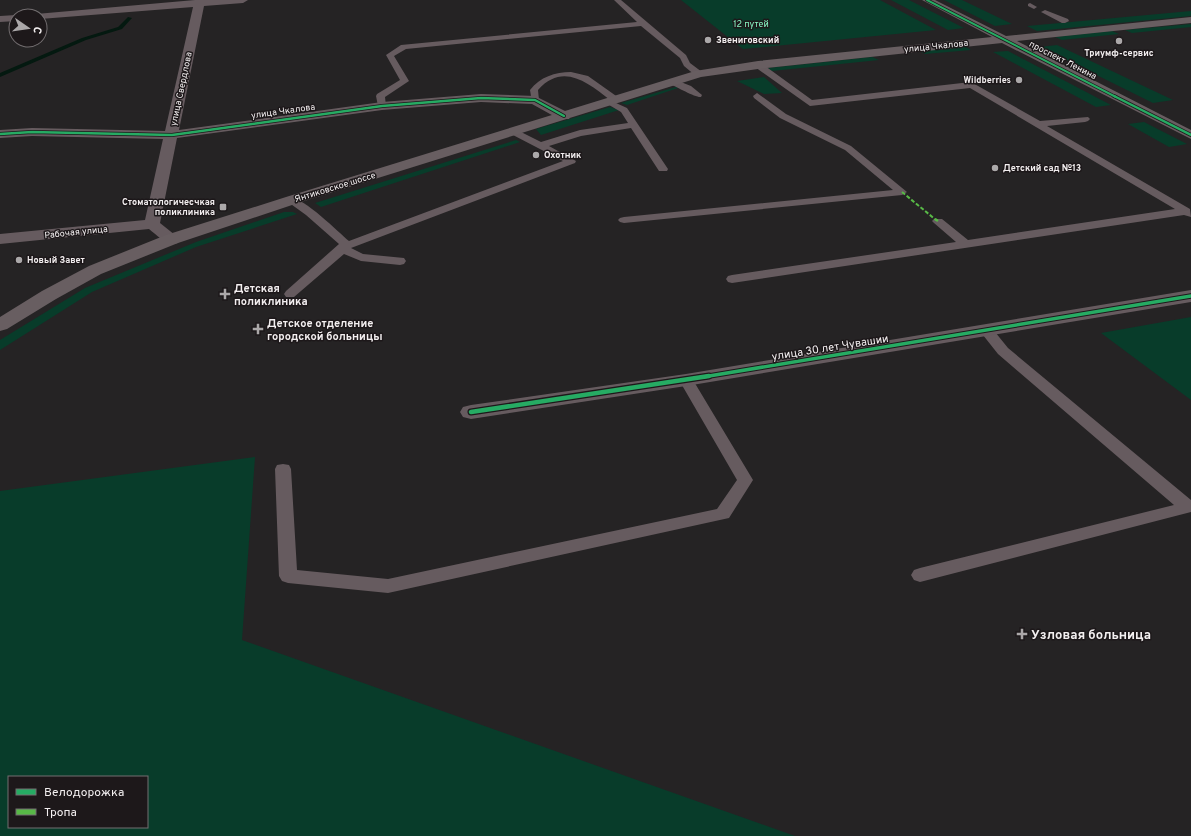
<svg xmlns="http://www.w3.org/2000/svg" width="1191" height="836" font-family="Overpass,sans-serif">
	<rect width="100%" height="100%" fill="#252324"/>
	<!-- green -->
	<path fill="#083c2a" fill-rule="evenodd" d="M681 0H880L936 30 743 49Z
		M891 0H909L964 28 948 30Z
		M944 0H962L1012 24 995 26Z
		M1191 11V16L1037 31 1027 26Z
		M1191 24V27L1132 33 1125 30Z
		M1112 31 1119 34 1062 40 1055 37Z
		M963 45 971 50 925 54 918 50Z
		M1057 45 1173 100 1153 103 1040 47Z
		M1008 51 1111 105 1096 107 993 52Z
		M872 57 879 60 772 71 768 68Z
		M764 77 782 93 764 94 737 81Z
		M676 87 678 88 627 105 621 103Z
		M610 107 619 110 541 135 536 129Z
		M1144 122 1187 144 1169 147 1128 124Z
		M516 140 520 142 321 207 315 203Z
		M284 212H293L297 214 196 247 92 292 0 350V340L85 288 196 242Z
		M1191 317V400L1101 333Z
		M255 457 242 640 795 836H0V491ZM9 777H147V827H9Z"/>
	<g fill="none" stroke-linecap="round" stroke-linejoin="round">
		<!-- stream -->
		<path fill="#041910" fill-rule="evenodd" d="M128 17 132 18 122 29 86 40 0 77V73L82 38 118 27Z"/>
		<!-- lane -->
		<path fill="#665b5f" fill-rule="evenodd" d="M614 0H621L686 55 690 63 702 72 703 74 702 76H696L684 66 680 58 641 26 406 49 394 56 409 81 385 97 386 106 385 108 382 109 378 106 376 96 377 94 400 80 386 55 401 45 637 22Z
			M1030 3 1037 7 1034 9 1028 6V4Z
			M1045 10 1068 19 1069 21 1065 23H1062L1043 13 1041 12Z
			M755 63H761L812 100 971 82 1040 121 1088 117 1090 119 1088 121 1085 122 1047 126 1190 209 1191 217 1184 215 732 283 728 282 726 279 728 276 732 275 956 242 934 223 932 221 934 219H942L968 240 1175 209 970 88 810 106 755 67Z
			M571 72 588 76 619 98 620 100 616 103 627 108 668 169 667 171H659L631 128 581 136 549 146 576 161 575 163 351 248 363 254 404 258 406 261 404 264 400 265 361 261 344 254 294 297H286L284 294 286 291 339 244 306 215 288 202 287 200 288 198C301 194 338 232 349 241L563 161 511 134 509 132 511 130H517L541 142 580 130 628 123 621 112 604 102 605 100H610C588 83 563 62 538 90L539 100 538 102H532L530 90C540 77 555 72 571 72Z
			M673 79 691 86 702 95 701 97C696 98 677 87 670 84L669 82Z
			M757 93 786 114 851 146 907 192 902 195 624 223 620 222 618 220 620 218 624 217 893 190 845 150 780 118 754 98 753 96Z
			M986 326 991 327 1008 348 1191 500V512L920 582 914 580 911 575 914 570 920 568 1174 505 998 354 979 330 981 327Z
			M686 376 691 377 693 380 753 480 729 518 388 593 288 583 282 581 279 576 275 469 277 465 283 464 289 465 291 469 297 570 388 579 717 509 737 480 679 380 681 377Z"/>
		<!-- street -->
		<path fill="#665b5f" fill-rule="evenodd" d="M195 0H248L243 3 204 6 179 130 382 102 481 94 535 96 569 113 571 116 569 119H559L532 104 481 102 382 110 177 138 160 223 180 239 178 243C166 246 158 236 149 229L0 244V234L145 220 163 139 32 136 0 138V130L32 128 165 131 193 7 40 19V16H35L36 14Z
			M16 15 20 16H16V21L0 22V16Z
			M1191 290V302L686 386 471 419 463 417 460 412 463 407 471 405 686 374Z"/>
		<!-- secondary -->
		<path fill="#685e61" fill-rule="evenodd" d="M922 0H935L1006 36 1191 17V23L1017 41 1191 130V139L1002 43 758 69 701 77 298 203 178 243 101 274 56 299 7 329 0 331V317L42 291 89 266 166 235 286 197 695 71 758 61 992 37Z"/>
		<!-- quiet-far1 -->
		<path stroke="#58b947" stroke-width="2" stroke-dasharray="4 2" stroke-linecap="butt" d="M902 192 936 220"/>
		<!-- quiet -->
		<path stroke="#58b947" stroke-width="2.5" stroke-dasharray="5 2.5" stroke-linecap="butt" d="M935 219 938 221"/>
		<defs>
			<path id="cycleway-far3" d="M927 0 1116 97"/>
			<path id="cycleway-far2" d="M1114 96 1191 135
				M0 134 32 132 172 135 382 106 481 98 535 100 564 116"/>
			<path id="cycleway-far1" d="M703 377 1191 296"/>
			<path id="cycleway" d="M471 412 709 376"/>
		</defs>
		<!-- cycleway-far3 casing -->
		<use href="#cycleway-far3" stroke="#1d181a" stroke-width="3.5"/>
		<!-- cycleway-far2 casing -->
		<use href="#cycleway-far2" stroke="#1d181a" stroke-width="4"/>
		<!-- cycleway-far1 casing -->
		<use href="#cycleway-far1" stroke="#1d181a" stroke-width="5.5"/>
		<!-- cycleway casing -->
		<use href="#cycleway" stroke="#1d181a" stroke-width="7"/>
		<!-- cycleway-far3 -->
		<use href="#cycleway-far3" stroke="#26ab63" stroke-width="2"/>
		<!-- cycleway-far2 -->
		<use href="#cycleway-far2" stroke="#26ab63" stroke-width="2.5"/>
		<!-- cycleway-far1 -->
		<use href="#cycleway-far1" stroke="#26ab63" stroke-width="3.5"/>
		<!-- cycleway -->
		<use href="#cycleway" stroke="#26ab63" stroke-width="4.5"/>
	</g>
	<!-- markers -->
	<g fill="#aba8a9" stroke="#1d181a" stroke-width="1.5">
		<circle cx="708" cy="40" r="4"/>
		<circle cx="1119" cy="41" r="4"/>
		<circle cx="1019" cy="80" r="4"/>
		<circle cx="536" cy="155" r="4"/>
		<circle cx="995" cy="168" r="4"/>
		<rect x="219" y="203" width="8" height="8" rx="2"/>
		<circle cx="19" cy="260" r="4"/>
		<path d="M223 288h4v4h4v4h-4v4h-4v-4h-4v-4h4z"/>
		<path d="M256 323h4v4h4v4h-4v4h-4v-4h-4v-4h4z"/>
		<path d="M1020 628h4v4h4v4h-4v4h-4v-4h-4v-4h4z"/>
	</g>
	<g text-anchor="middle" stroke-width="3" stroke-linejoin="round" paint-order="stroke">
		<!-- far-park labels -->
		<g font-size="9" fill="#86f5c3" stroke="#1d181a">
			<text x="751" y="27">12 путей</text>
		</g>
		<!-- far-poi labels -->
		<g font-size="9" font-weight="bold" fill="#f3eff0" stroke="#1d181a" text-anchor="start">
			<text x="716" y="43">Звениговский</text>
			<text x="1119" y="56" text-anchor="middle">Триумф-сервис</text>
			<text x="1011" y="83" text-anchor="end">Wildberries</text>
			<text x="544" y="158">Охотник</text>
			<text x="1003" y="171">Детский сад №13</text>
			<text x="215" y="205" text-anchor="end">Стоматологичесчкая<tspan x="215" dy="10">поликлиника</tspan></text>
			<text x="27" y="263">Новый Завет</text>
		</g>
		<!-- far-street labels -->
		<g font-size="9" fill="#f3eff0" stroke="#1d181a">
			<text transform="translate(936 46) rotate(-6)" y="3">улица Чкалова</text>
			<text transform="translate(1063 60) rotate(27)" y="3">проспект Ленина</text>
			<text transform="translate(181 89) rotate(-78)" y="3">улица Свердлова</text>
			<text transform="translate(283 111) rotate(-8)" y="3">улица Чкалова</text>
			<text transform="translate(335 187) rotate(-17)" y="3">Янтиковское шоссе</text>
			<text transform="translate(76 232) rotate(-6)" y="3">Рабочая улица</text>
		</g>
		<!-- poi labels -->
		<g font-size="11" font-weight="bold" fill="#f3eff0" stroke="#1d181a" text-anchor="start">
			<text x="234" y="292">Детская<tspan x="234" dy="13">поликлиника</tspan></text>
			<text x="267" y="327">Детское отделение<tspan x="267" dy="13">городской больницы</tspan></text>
		</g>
		<!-- street labels -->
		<g font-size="11" fill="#f3eff0" stroke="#1d181a">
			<text transform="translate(830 347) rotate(-9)" y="4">улица 30 лет Чувашии</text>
		</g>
		<!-- near-poi labels -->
		<g font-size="13" font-weight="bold" fill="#f3eff0" stroke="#1d181a" text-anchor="start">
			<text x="1031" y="639">Узловая больница</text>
		</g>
	</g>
	<!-- legend -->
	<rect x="8" y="776" width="140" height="52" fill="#1d181a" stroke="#736e70"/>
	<rect x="16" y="789" width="20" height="6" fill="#26ab63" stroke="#736e70"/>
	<text x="44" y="796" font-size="12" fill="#f3eff0">Велодорожка</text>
	<rect x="16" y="809" width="20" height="6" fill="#58b947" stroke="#736e70"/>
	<text x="44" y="816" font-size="12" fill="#f3eff0">Тропа</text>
	<!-- north arrow -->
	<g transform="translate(28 28) rotate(103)"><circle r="19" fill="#1d181a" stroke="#736e70"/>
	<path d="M0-3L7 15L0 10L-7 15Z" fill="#aba8a9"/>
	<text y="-6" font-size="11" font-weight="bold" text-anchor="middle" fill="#f3eff0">С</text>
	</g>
</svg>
